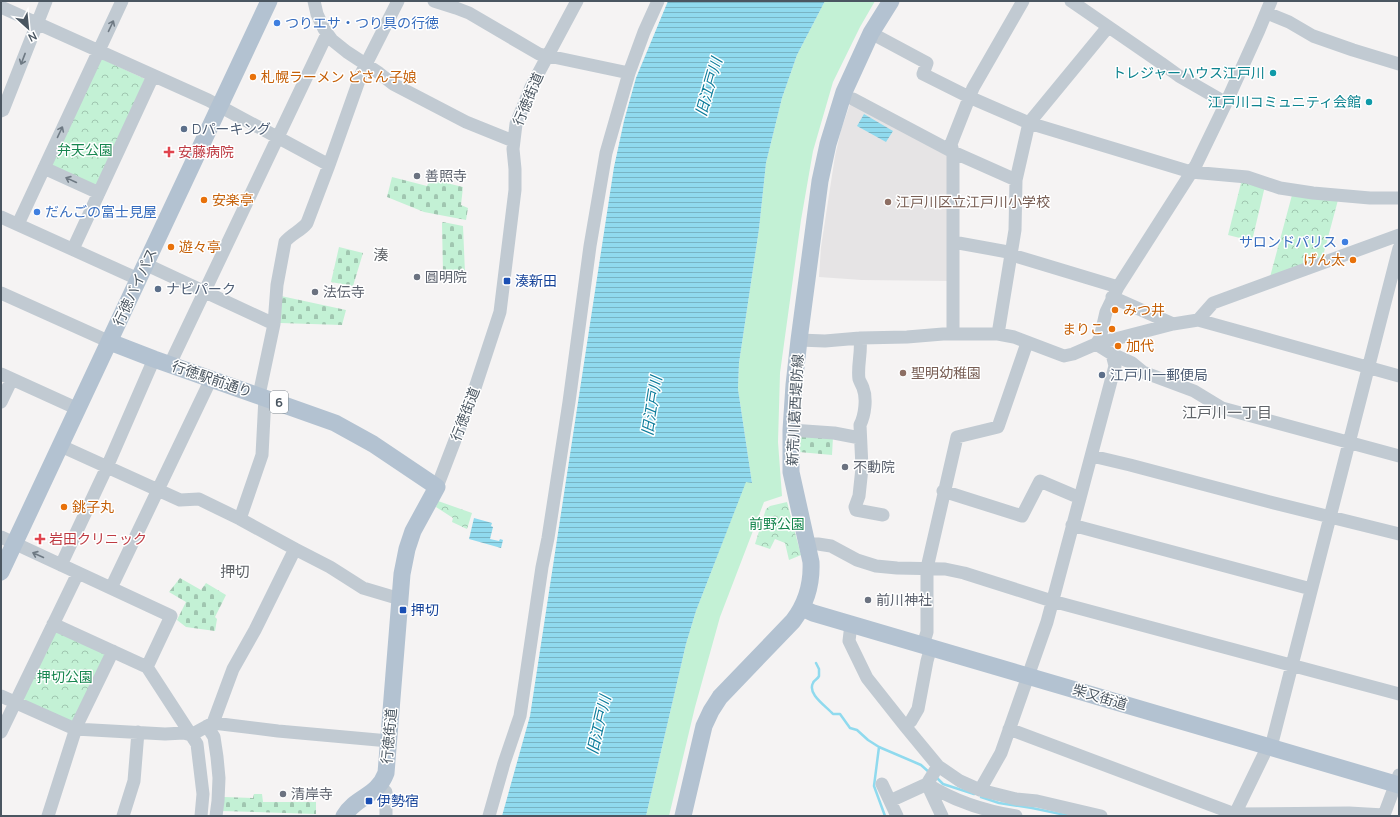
<svg xmlns="http://www.w3.org/2000/svg" width="1400" height="817" font-family="Manrope,'Noto Sans JP',sans-serif">
	<defs>
		<pattern id="cemetery-stones" width="16" height="16" patternUnits="userSpaceOnUse"><rect width="16" height="16" fill="#c3f1d5"/><path d="M2 7V4a2 2 0 0 1 4 0v3zM10 15v-3a2 2 0 0 1 4 0v3z" fill="#a0c6b0"/></pattern>
		<pattern id="park-crowns" width="20" height="18" patternUnits="userSpaceOnUse"><rect width="20" height="18" fill="#c3f1d5"/><path d="M2 6a3 3 0 1 1 6 0M12 15a3 3 0 1 1 6 0" fill="none" stroke="#a0c6b0"/></pattern>
		<pattern id="water-rules" width="6" height="5" patternUnits="userSpaceOnUse"><rect width="6" height="5" fill="#90daee"/><path d="M0 2.5h6" fill="none" stroke="#78b4c4"/></pattern>
	</defs>
	<rect width="100%" height="100%" fill="#f5f3f3"/>
	<!-- education -->
	<path fill="#e6e4e5" d="M851 101 943 152 949 157V281L862 280 819 277 821 247 835 156 841 130Z"/>
	<!-- grass -->
	<path fill="#c3f1d5" d="M825 1H875L860 27 833 82 813 151 801 220 780 373 778 442 782 496 764 502 720 617 695 707 669 816H646L686 644 696 611 746 481 752 483 738 389 739 363 759 229 766 163 782 98 797 55Z"/>
	<!-- cemetery -->
	<path fill="url(#cemetery-stones)" d="M392 177 427 186 430 179 463 187 461 205 468 208 466 220 424 212 387 197Z
		M443 222 463 226 465 273H443L442 223Z
		M339 247 363 253 353 286 331 282Z
		M281 296 346 310 342 325 280 323Z
		M800 433 833 437 832 455 799 452Z
		M180 578 201 590 206 583 226 595 215 617 217 619 215 631 186 627 177 620 186 602 169 592Z
		M254 794H262L263 802H316V814L222 811 224 797 253 798Z"/>
	<!-- park -->
	<path fill="url(#park-crowns)" d="M102 59 145 79 98 186 51 167 98 61Z
		M1242 179 1265 186 1252 241 1228 235Z
		M1292 195 1338 200 1323 256 1270 277Z
		M438 501 472 513 467 529 452 522 453 518 436 507Z
		M787 502 801 555 789 560 785 543 775 539 770 549 755 544 766 509 770 506Z
		M58 630 106 651 107 656 72 722 25 701 23 697 54 632Z"/>
	<!-- water -->
	<path fill="url(#water-rules)" d="M668 1H825L797 55 782 98 766 163 759 229 739 363 738 389 752 483 746 482 696 611 686 644 646 816H502L530 716 614 167 624 121 636 78Z
		M864 114 893 131 886 142 857 126Z
		M474 518 492 523 491 526 493 527 490 539 499 541 500 539 503 540 501 548 469 539Z"/>
	<g fill="none" stroke-linecap="round" stroke-linejoin="round">
		<!-- stream -->
		<path stroke="#90daee" stroke-width="2.5" d="M816 663 819 669V676C818 679 814 680 813 683 807 694 826 706 833 714H840L850 728 857 730 868 740 879 747 874 786 885 816
			M879 747 921 765 930 773
			M936 777 943 784 974 794
			M981 797 999 803 1032 808 1070 816"/>
		<!-- minor -->
		<path stroke="#c1cad2" stroke-width="13" d="M314 1 317 14 324 29 332 40 347 52 379 73 393 84 466 122 513 141
			M434 1 456 8 469 13 539 54 629 73
			M1071 1 1161 63 1179 76 1226 103
			M1271 1 1259 30 1226 103 1196 165 1118 287 1106 312 1100 338 1096 344 1112 354 1132 363 1143 372 1194 391 1222 408 1399 456
			M1 7 208 100 329 165
			M1267 13 1289 22 1313 36 1353 50 1399 64
			M871 33 927 63 923 74 969 97 1029 123 1191 172 1247 177 1280 188 1313 193 1370 198H1399
			M853 99 953 152 1016 180
			M1 111 3 110 46 1
			M44 168 99 193
			M1 217 138 279
			M18 224 122 1
			M953 242 1008 252 1012 255 1118 287
			M73 249 153 76
			M145 264 274 324
			M1 293 110 342
			M1112 297 1173 324
			M1198 320 1399 376
			M953 334V152L951 144 973 88 1023 1
			M998 334 1015 230 1016 180 1029 123 1108 27
			M860 338C862 352 857 366 859 379 860 382 862 385 863 388 867 398 865 415 860 425L862 468 859 496 855 507 856 510 883 515
			M799 340 825 341 860 338 907 337 943 334H998L1014 337 1064 356 1073 354 1096 344 1173 324 1198 320 1213 303 1399 235
			M170 364 327 34
			M1 374 78 409
			M259 395 274 324 277 285 285 242C291 234 301 231 307 223L329 165 362 72 398 1
			M1 402 12 379
			M791 430 834 433 860 438
			M61 446 180 500 199 499 240 519
			M1092 456 1130 465 1270 502 1399 534
			M437 487 475 388 500 312 515 190V169L513 149 516 124 531 87 577 1
			M943 491 1022 516 1040 481 1080 498
			M1072 525 1311 589
			M1 537 171 616 147 667 197 744 203 794 201 816
			M808 544H818L831 546 857 560 876 566 897 568 945 569 964 573 1052 601 1399 694
			M295 549 330 567 363 588 400 599
			M61 565 107 467 154 359
			M111 588 211 379
			M53 624 147 667
			M851 624 849 641 867 678 905 726 938 766 960 781 980 790 1016 799 1037 801 1101 816
			M923 645 927 632V568L957 437 998 427 1027 343
			M1 696 75 729 165 734 184 733 191 735
			M213 723 233 669 255 630 295 549 240 519 262 455 265 397
			M207 726 214 737 217 757 219 778 218 801 216 816
			M905 726 911 721 918 709 927 661 931 647
			M1009 729 1235 814 1349 813 1384 815 1399 775
			M1 732 78 573
			M191 735 213 723 278 731 389 741
			M1271 747 1399 248
			M938 766 927 784 942 816
			M882 784 897 816
			M379 786 386 792V816
			M980 790 1001 753 1047 622 1115 366 1112 354
			M890 801 927 784C954 801 985 811 1016 816
			M48 816 77 725 113 651
			M123 816 134 781 138 732
			M489 816 504 763 520 716 542 567 548 538 569 402 590 246 606 153 629 73 644 32 658 1
			M1234 816 1268 746"/>
		<!-- major -->
		<path stroke="#b3c2d1" stroke-width="17" d="M110 342 154 359 335 423 373 444 437 487 413 531 407 549 402 574 386 773C377 797 356 796 344 816
			M1 572 269 1
			M802 608 813 613C1009 669 1203 729 1399 785
			M683 816 704 726 711 711 720 697 793 621C806 604 812 584 811 562L791 472V430L794 385 799 340 820 181 828 144 844 92 871 33 891 1"/>
	</g>
	<!-- one-way arrows -->
	<defs><path id="oneway-shaft" d="M-6 0H5M1.5-3L5.5 0L1.5 3" fill="none" stroke-width="1.6" stroke-linecap="round" stroke-linejoin="round"/></defs>
	<g stroke="#6e7983">
		<use href="#oneway-shaft" transform="translate(111 26) rotate(-65)"/>
		<use href="#oneway-shaft" transform="translate(23 59) rotate(111)"/>
		<use href="#oneway-shaft" transform="translate(60 132) rotate(-65)"/>
		<use href="#oneway-shaft" transform="translate(71 180) rotate(-155)"/>
		<use href="#oneway-shaft" transform="translate(38 555) rotate(-156)"/>
	</g>
	<!-- markers -->
	<g fill="#3f7fe0" stroke="#fff" stroke-width="1.5">
		<circle cx="277" cy="23" r="4"/>
		<circle cx="37" cy="212" r="4"/>
		<circle cx="1345" cy="242" r="4"/>
	</g>
	<g fill="#0f9aa8" stroke="#fff" stroke-width="1.5">
		<circle cx="1273" cy="73" r="4"/>
		<circle cx="1369" cy="102" r="4"/>
	</g>
	<g fill="#e8710a" stroke="#fff" stroke-width="1.5">
		<circle cx="253" cy="77" r="4"/>
		<circle cx="204" cy="200" r="4"/>
		<circle cx="171" cy="247" r="4"/>
		<circle cx="1353" cy="260" r="4"/>
		<circle cx="1115" cy="310" r="4"/>
		<circle cx="1112" cy="329" r="4"/>
		<circle cx="1118" cy="346" r="4"/>
		<circle cx="64" cy="507" r="4"/>
	</g>
	<g fill="#5c6f8a" stroke="#fff" stroke-width="1.5">
		<circle cx="184" cy="129" r="4"/>
		<circle cx="158" cy="289" r="4"/>
		<circle cx="1102" cy="375" r="4"/>
	</g>
	<g fill="#e0444e" stroke="#fff" stroke-width="1.5">
		<path d="M167 146h4v4h4v4h-4v4h-4v-4h-4v-4h4z"/>
		<path d="M38 533h4v4h4v4h-4v4h-4v-4h-4v-4h4z"/>
	</g>
	<g fill="#6b7280" stroke="#fff" stroke-width="1.5">
		<circle cx="417" cy="176" r="4"/>
		<circle cx="417" cy="277" r="4"/>
		<circle cx="315" cy="292" r="4"/>
		<circle cx="845" cy="467" r="4"/>
		<circle cx="868" cy="600" r="4"/>
		<circle cx="283" cy="794" r="4"/>
	</g>
	<g fill="#8d6e63" stroke="#fff" stroke-width="1.5">
		<circle cx="888" cy="202" r="4"/>
		<circle cx="903" cy="373" r="4"/>
	</g>
	<g fill="#1a4fb4" stroke="#fff" stroke-width="1.5">
		<rect x="503" y="277" width="8" height="8" rx="2"/>
		<rect x="399" y="606" width="8" height="8" rx="2"/>
		<rect x="365" y="797" width="8" height="8" rx="2"/>
	</g>
	<g text-anchor="middle" stroke-width="3" stroke-linejoin="round" paint-order="stroke">
		<!-- shield labels -->
		<rect fill="#fff" stroke="#808990" stroke-width="1" x="270" y="391" width="18" height="22" rx="3"/>
		<g font-size="13" font-weight="bold" fill="#4a5661">
			<text x="279" y="407">6</text>
		</g>
		<!-- shop labels -->
		<g font-size="14" fill="#366cbe" stroke="#fff" text-anchor="start">
			<text x="285" y="28">つりエサ・つり具の行徳</text>
			<text x="45" y="217">だんごの富士見屋</text>
			<text x="1337" y="247" text-anchor="end">サロンドパリス</text>
		</g>
		<!-- culture labels -->
		<g font-size="14" fill="#0d838f" stroke="#fff" text-anchor="end">
			<text x="1265" y="78">トレジャーハウス江戸川</text>
			<text x="1361" y="107">江戸川コミュニティ会館</text>
		</g>
		<!-- food labels -->
		<g font-size="14" fill="#c56008" stroke="#fff" text-anchor="start">
			<text x="261" y="82">札幌ラーメン どさん子娘</text>
			<text x="212" y="205">安楽亭</text>
			<text x="179" y="252">遊々亭</text>
			<text x="1345" y="265" text-anchor="end">げん太</text>
			<text x="1123" y="315">みつ井</text>
			<text x="1104" y="334" text-anchor="end">まりこ</text>
			<text x="1126" y="351">加代</text>
			<text x="72" y="512">銚子丸</text>
		</g>
		<!-- street labels -->
		<g font-size="14" fill="#4a5661" stroke="#fff">
			<text transform="translate(528 99) rotate(-67)" y="5">行徳街道</text>
			<text transform="translate(135 287) rotate(-65)" y="5">行徳バイパス</text>
			<text transform="translate(212 379) rotate(19)" y="5">行徳駅前通り</text>
			<text transform="translate(795 410) rotate(-87)" y="5">新荒川葛西堤防線</text>
			<text transform="translate(465 414) rotate(-69)" y="5">行徳街道</text>
			<text transform="translate(1100 697) rotate(17)" y="5">柴又街道</text>
			<text transform="translate(389 736) rotate(-85)" y="5">行徳街道</text>
		</g>
		<!-- service labels -->
		<g font-size="14" fill="#4e5e75" stroke="#fff" text-anchor="start">
			<text x="192" y="134">Dパーキング</text>
			<text x="166" y="294">ナビパーク</text>
			<text x="1110" y="380">江戸川一郵便局</text>
		</g>
		<!-- park labels -->
		<g font-size="14" fill="#17864f" stroke="#fff">
			<text x="85" y="155">弁天公園</text>
			<text x="777" y="529">前野公園</text>
			<text x="65" y="682">押切公園</text>
		</g>
		<!-- health labels -->
		<g font-size="14" fill="#be3a42" stroke="#fff" text-anchor="start">
			<text x="178" y="157">安藤病院</text>
			<text x="49" y="544">岩田クリニック</text>
		</g>
		<!-- worship labels -->
		<g font-size="14" fill="#5b616d" stroke="#fff" text-anchor="start">
			<text x="425" y="181">善照寺</text>
			<text x="425" y="282">圓明院</text>
			<text x="323" y="297">法伝寺</text>
			<text x="853" y="472">不動院</text>
			<text x="876" y="605">前川神社</text>
			<text x="291" y="799">清岸寺</text>
		</g>
		<!-- education labels -->
		<g font-size="14" fill="#785e54" stroke="#fff" text-anchor="start">
			<text x="896" y="207">江戸川区立江戸川小学校</text>
			<text x="911" y="378">聖明幼稚園</text>
		</g>
		<!-- transit labels -->
		<g font-size="14" fill="#164399" stroke="#fff" text-anchor="start">
			<text x="515" y="286">湊新田</text>
			<text x="411" y="615">押切</text>
			<text x="377" y="806">伊勢宿</text>
		</g>
		<!-- water labels -->
		<g font-size="15" font-style="italic" fill="#0c7c9b" stroke="#fff">
			<text transform="translate(709 87) rotate(-74)" y="5">旧江戸川</text>
			<text transform="translate(652 406) rotate(-81)" y="5">旧江戸川</text>
			<text transform="translate(599 725) rotate(-77)" y="5">旧江戸川</text>
		</g>
		<!-- neighbourhood labels -->
		<g font-size="15" fill="#5f6368" stroke="#fff">
			<text x="381" y="260">湊</text>
			<text x="1227" y="418">江戸川一丁目</text>
			<text x="235" y="577">押切</text>
		</g>
	</g>
	<!-- border -->
	<rect width="1400" height="817" fill="none" stroke="#4a5661" stroke-width="4"/>
	<!-- north arrow -->
	<g transform="translate(28 28) rotate(153)" stroke="#ffffff" stroke-width="3" paint-order="stroke">
	<path d="M0-3L7 15L0 10L-7 15Z" fill="#4a5661"/>
	<text y="-6" font-size="11" font-weight="bold" text-anchor="middle" fill="#4a5661">N</text>
	</g>
</svg>
